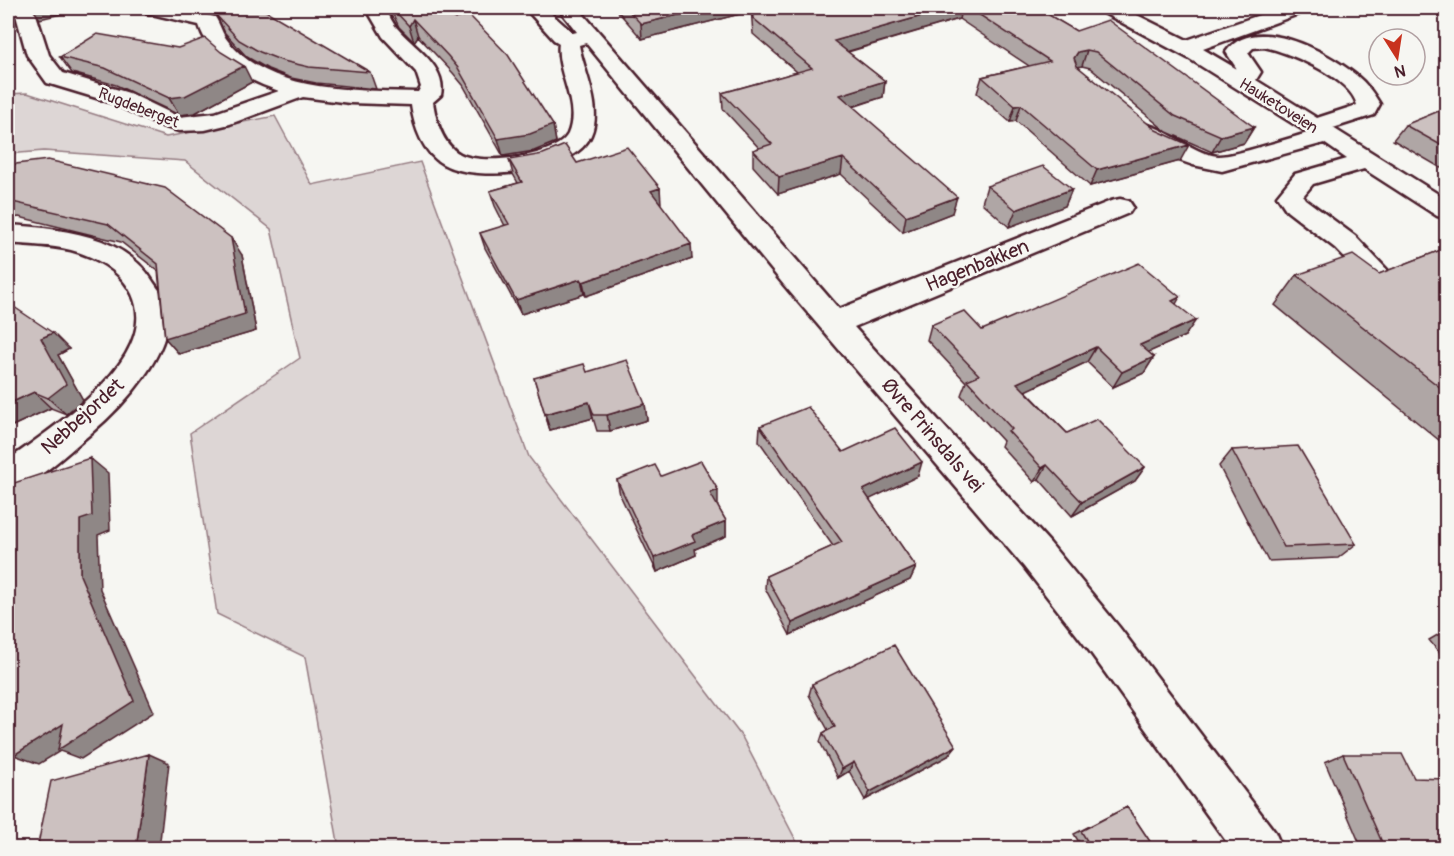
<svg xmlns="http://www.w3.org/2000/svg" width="1454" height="856" font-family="Pangolin,sans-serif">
	<rect width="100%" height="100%" fill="#f6f6f2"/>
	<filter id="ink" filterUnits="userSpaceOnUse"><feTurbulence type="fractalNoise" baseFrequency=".0167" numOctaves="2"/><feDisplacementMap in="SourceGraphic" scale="12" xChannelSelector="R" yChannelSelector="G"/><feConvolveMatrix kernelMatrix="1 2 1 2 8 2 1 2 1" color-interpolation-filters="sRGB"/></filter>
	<g filter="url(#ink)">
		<!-- green -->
		<path fill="#ddd6d5" stroke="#947a80" stroke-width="1.5" d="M27 93 166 137 275 116 312 185 420 162 529 457 742 737 800 848H339L305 657 217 614 190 433 300 358 271 229 185 161 44 151 8 154V94Z"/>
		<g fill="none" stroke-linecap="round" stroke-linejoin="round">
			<defs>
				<path id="minor" d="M14 8H34L49 55 63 73 129 93 179 117 215 113 279 91C246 80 210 60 199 25L143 12 140 8H174L215 17C220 24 222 34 228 41 270 94 357 90 418 92L421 87 416 72 383 37 366 8H386C389 15 392 23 398 29 414 48 447 66 441 95L433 102C436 121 442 144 460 154 481 166 557 157 568 134 581 104 555 72 559 43L554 40 525 8H545L573 33 577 32 558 8H578L839 309 1111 201 1120 199 1129 201 1133 207 1129 213 854 327 1050 543 1119 627 1275 832 1282 848H1231L1091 653 1024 567 784 285 586 43 579 45C584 72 603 108 591 135 575 174 476 183 443 164 423 153 414 127 411 105L350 103 303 97 230 124 205 130 179 131 156 124 113 103 47 83 27 55Z
					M1099 8H1123L1187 40 1280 8H1307L1304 12 1203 49 1237 69 1226 52C1254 12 1328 52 1356 75 1367 84 1373 93 1380 104L1374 115 1333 128 1446 199V218L1437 216 1364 169 1313 184 1303 196 1305 199 1355 236 1394 277 1390 284 1380 287 1370 284 1335 248 1287 211 1277 196 1295 174 1347 159 1324 143 1222 171 1193 165 1173 158 1146 141 1134 130 1138 125C1159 120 1190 154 1218 156 1233 157 1289 138 1308 133L1188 58 1102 12ZM1264 47C1289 52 1351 78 1357 105L1317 118 1256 80 1261 72 1248 53 1253 48Z
					M8 225C40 227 72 230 102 241 124 250 142 263 154 283 158 289 164 296 166 302 179 349 121 408 89 435 65 455 38 482 8 492V460C47 432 101 396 126 354 156 303 122 264 71 250 50 245 29 245 8 243Z"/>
			</defs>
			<!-- minor casing -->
			<use href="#minor" stroke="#4a1f2b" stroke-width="5"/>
			<!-- minor -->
			<use href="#minor" fill="#f6f6f2" fill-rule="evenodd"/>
		</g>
		<!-- wall -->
		<path fill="#afa6a5" stroke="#4a1f2b" stroke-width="1.5" d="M390 8H448L455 19 553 125 556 142 534 151 503 156 463 85 453 73 418 36 414 42 399 27Z
			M615 8H740V14L642 39Z
			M751 8H1037L1076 31 1254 127 1244 143 1212 152 1167 132 1090 68 1082 66 1078 67 1180 161 1090 186 1016 121 1010 122 977 93 982 77 1029 66 959 19 848 52 885 81 883 97 853 107 952 213 903 232 841 174 778 194 753 166V150L759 148 723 109 722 93 797 72 753 34Z
			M217 16 370 72 376 89 316 83 291 78 268 69 247 57 225 33Z
			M60 57 252 82 195 113 179 115 116 85 72 73Z
			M1446 108V171L1393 140 1405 125Z
			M509 160 577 163 660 188V204L692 259 586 296 584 294 521 314 485 248 480 233 505 226 495 206 490 191 518 183 513 174Z
			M8 165 242 255 256 331 179 354 165 338 158 271 121 242 19 217 8 219Z
			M987 186 1072 189 1065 206 1009 227 982 203Z
			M1446 248V446L1275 305 1297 275 1379 274Z
			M8 303 69 349 58 355 83 400 66 414 51 408 8 428Z
			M1176 304 1185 336 1148 352 1154 357 1144 373 1113 387 1087 362 1026 391 1067 433 1145 467 1135 481 1072 516 1039 479 1034 482 1001 446 1003 441 961 395 966 382 927 340 931 325 982 330Z
			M587 372 645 404 647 420 610 431H597L593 418 550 430 534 378Z
			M760 426 918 476 869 499 916 567 910 580 790 635 765 588 766 576 833 546 759 441Z
			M1232 450 1356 544 1338 558 1268 561 1219 466Z
			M661 476 718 505H717L726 521V536L695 549 696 555 657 572 620 495 617 480Z
			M1446 630V661L1429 640Z
			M812 684 948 756 865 800 849 771 838 778 820 742 823 733 828 730 809 695Z
			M1343 754 1414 778 1446 849H1362L1325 762Z
			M1127 807 1155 849H1083L1074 834Z"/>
		<!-- shaded-wall -->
		<path fill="#8f8786" stroke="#4a1f2b" stroke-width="1.5" d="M32 8H87L40 19Z
			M707 8H740V14L642 39 641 24Z
			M950 8H962L959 19 832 56 834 41Z
			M413 19 418 36 414 42 409 26Z
			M1087 50 1082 66 1072 68 1074 58 1078 52Z
			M244 66 252 82 195 113 179 115 169 98Z
			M885 81 883 97 838 111 840 95Z
			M1021 105 1016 121 1010 122 1015 106Z
			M553 125 556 142 534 151 503 156 498 139Z
			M1254 127 1244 143 1212 152 1221 136Z
			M1189 145 1180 161 1090 186 1097 170Z
			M843 158 841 174 778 194 779 177Z
			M660 188 661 203 652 206 651 191Z
			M1072 189 1065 206 1009 227 1016 210Z
			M957 197 952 213 903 232 906 216Z
			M231 238 242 255 256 331 179 354 165 338Z
			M691 244 692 259 586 296 583 282Z
			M581 279 584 294 521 314 516 300Z
			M1180 297 1171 313 1172 301Z
			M1196 320 1185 336 1131 360 1140 345Z
			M53 333 69 349 58 355 83 400 66 414 48 398 41 338Z
			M1096 347 1087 362 1010 398 1017 383Z
			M1154 357 1144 373 1113 387 1122 372Z
			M34 392 51 408 8 428V404Z
			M589 402 593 418 550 430 545 414Z
			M645 404 647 420 610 431 607 415Z
			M90 458 108 473 110 530 98 535 100 589 154 712 81 759 60 751 39 764 14 755 80 575V520Z
			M922 462 918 476 860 504 863 490Z
			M1047 465 1039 479 1034 482 1042 468Z
			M1145 467 1135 481 1072 516 1082 502Z
			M718 490V505L711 508 710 493Z
			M726 521V536L695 549 696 555 657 572 654 558 692 535Z
			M916 567 910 580 790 635 792 623Z
			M956 746 948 756 865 800 870 792Z
			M149 754 169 763 159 849H136Z
			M854 762 849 771 838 778 842 769Z"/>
		<!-- building -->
		<path fill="#ccc1c0" stroke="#4a1f2b" stroke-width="1.5" d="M217 8H261L370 72 309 67 283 61 260 52 239 40 217 16Z
			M392 8H448L455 19 469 15 508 55 553 125 530 134 498 139 458 68 448 56 413 19 409 26 394 10Z
			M626 8H707L641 24Z
			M752 8H950L834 41 885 81 840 95 957 197 906 216 843 158 779 177 753 150 772 144 722 93 812 68 753 18Z
			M969 8H1037L1076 31 1108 20 1254 127 1221 136 1175 116 1096 52 1087 50 1078 52 1074 58 1077 66 1156 130 1189 145 1097 170 1021 105 1015 106 982 77 1050 61Z
			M97 34 178 48 205 38 221 52 244 66 185 96 169 98 105 68 60 57Z
			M1446 108V148L1405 125Z
			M565 145 577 163 627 147 660 188 651 191 691 244 583 282 581 279 516 300 480 233 509 224 490 191 522 182 509 160 543 154Z
			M48 160 165 188 231 238 245 314 165 338 158 264 108 224 8 201V165Z
			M1043 166 1072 189 1016 210 987 186Z
			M1446 248V392L1297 275 1353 255 1379 274Z
			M1139 263 1180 297 1172 301 1196 320 1140 345 1154 357 1122 372 1096 347 1017 383 1067 433 1097 419 1145 467 1082 502 1047 465 1042 468 1008 431 1012 429 967 380 979 375 931 325 964 311 982 330Z
			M8 303 53 333 41 338 66 384 48 398 34 392 8 404Z
			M627 360 645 404 607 415H594L589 402 545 414 534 378 584 364 587 372Z
			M808 407 843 452 895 428 922 462 863 490 916 567 792 623 766 576 842 542 760 426Z
			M1298 446 1356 544 1284 547 1232 450Z
			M90 458 92 516 80 520V575L134 701 58 750 63 724 14 755 8 734V485Z
			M701 461 718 490 710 493 726 521 692 535 695 541 654 558 617 480 655 465 661 476Z
			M894 645 956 746 870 792 854 762 842 769 823 733 835 727 812 684Z
			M149 754 136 849H37L51 781Z
			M1343 754H1402L1414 778 1446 779V849H1385Z
			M1127 807 1155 849H1092L1081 831Z"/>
	</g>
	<g text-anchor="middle" stroke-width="5" stroke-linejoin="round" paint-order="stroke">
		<!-- far-street labels -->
		<g font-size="16" fill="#4a1f2b" stroke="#f6f6f2">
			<text transform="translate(1279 105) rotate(32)" y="6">Hauketoveien</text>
			<text transform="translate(139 107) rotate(21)" y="6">Rugdeberget</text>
		</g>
		<!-- street labels -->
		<g font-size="20" fill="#4a1f2b" stroke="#f6f6f2">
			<text transform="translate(977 265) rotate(-22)" y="7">Hagenbakken</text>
			<text transform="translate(82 416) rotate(-42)" y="7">Nebbejordet</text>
			<text transform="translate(933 435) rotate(49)" y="7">Øvre Prinsdals vei</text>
		</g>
	</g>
	<!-- margin -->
	<rect width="1454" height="856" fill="none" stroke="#f6f6f2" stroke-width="30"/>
	<rect x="15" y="15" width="1424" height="826" fill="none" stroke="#4a1f2b" stroke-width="2" filter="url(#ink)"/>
	<!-- north arrow -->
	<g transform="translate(1397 57) rotate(168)"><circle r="28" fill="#f6f6f2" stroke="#b1a0a2" stroke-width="1.5"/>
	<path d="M0-4.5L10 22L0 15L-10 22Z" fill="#c8321e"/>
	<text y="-9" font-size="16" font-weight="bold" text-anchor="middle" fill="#4a1f2b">N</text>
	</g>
</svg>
